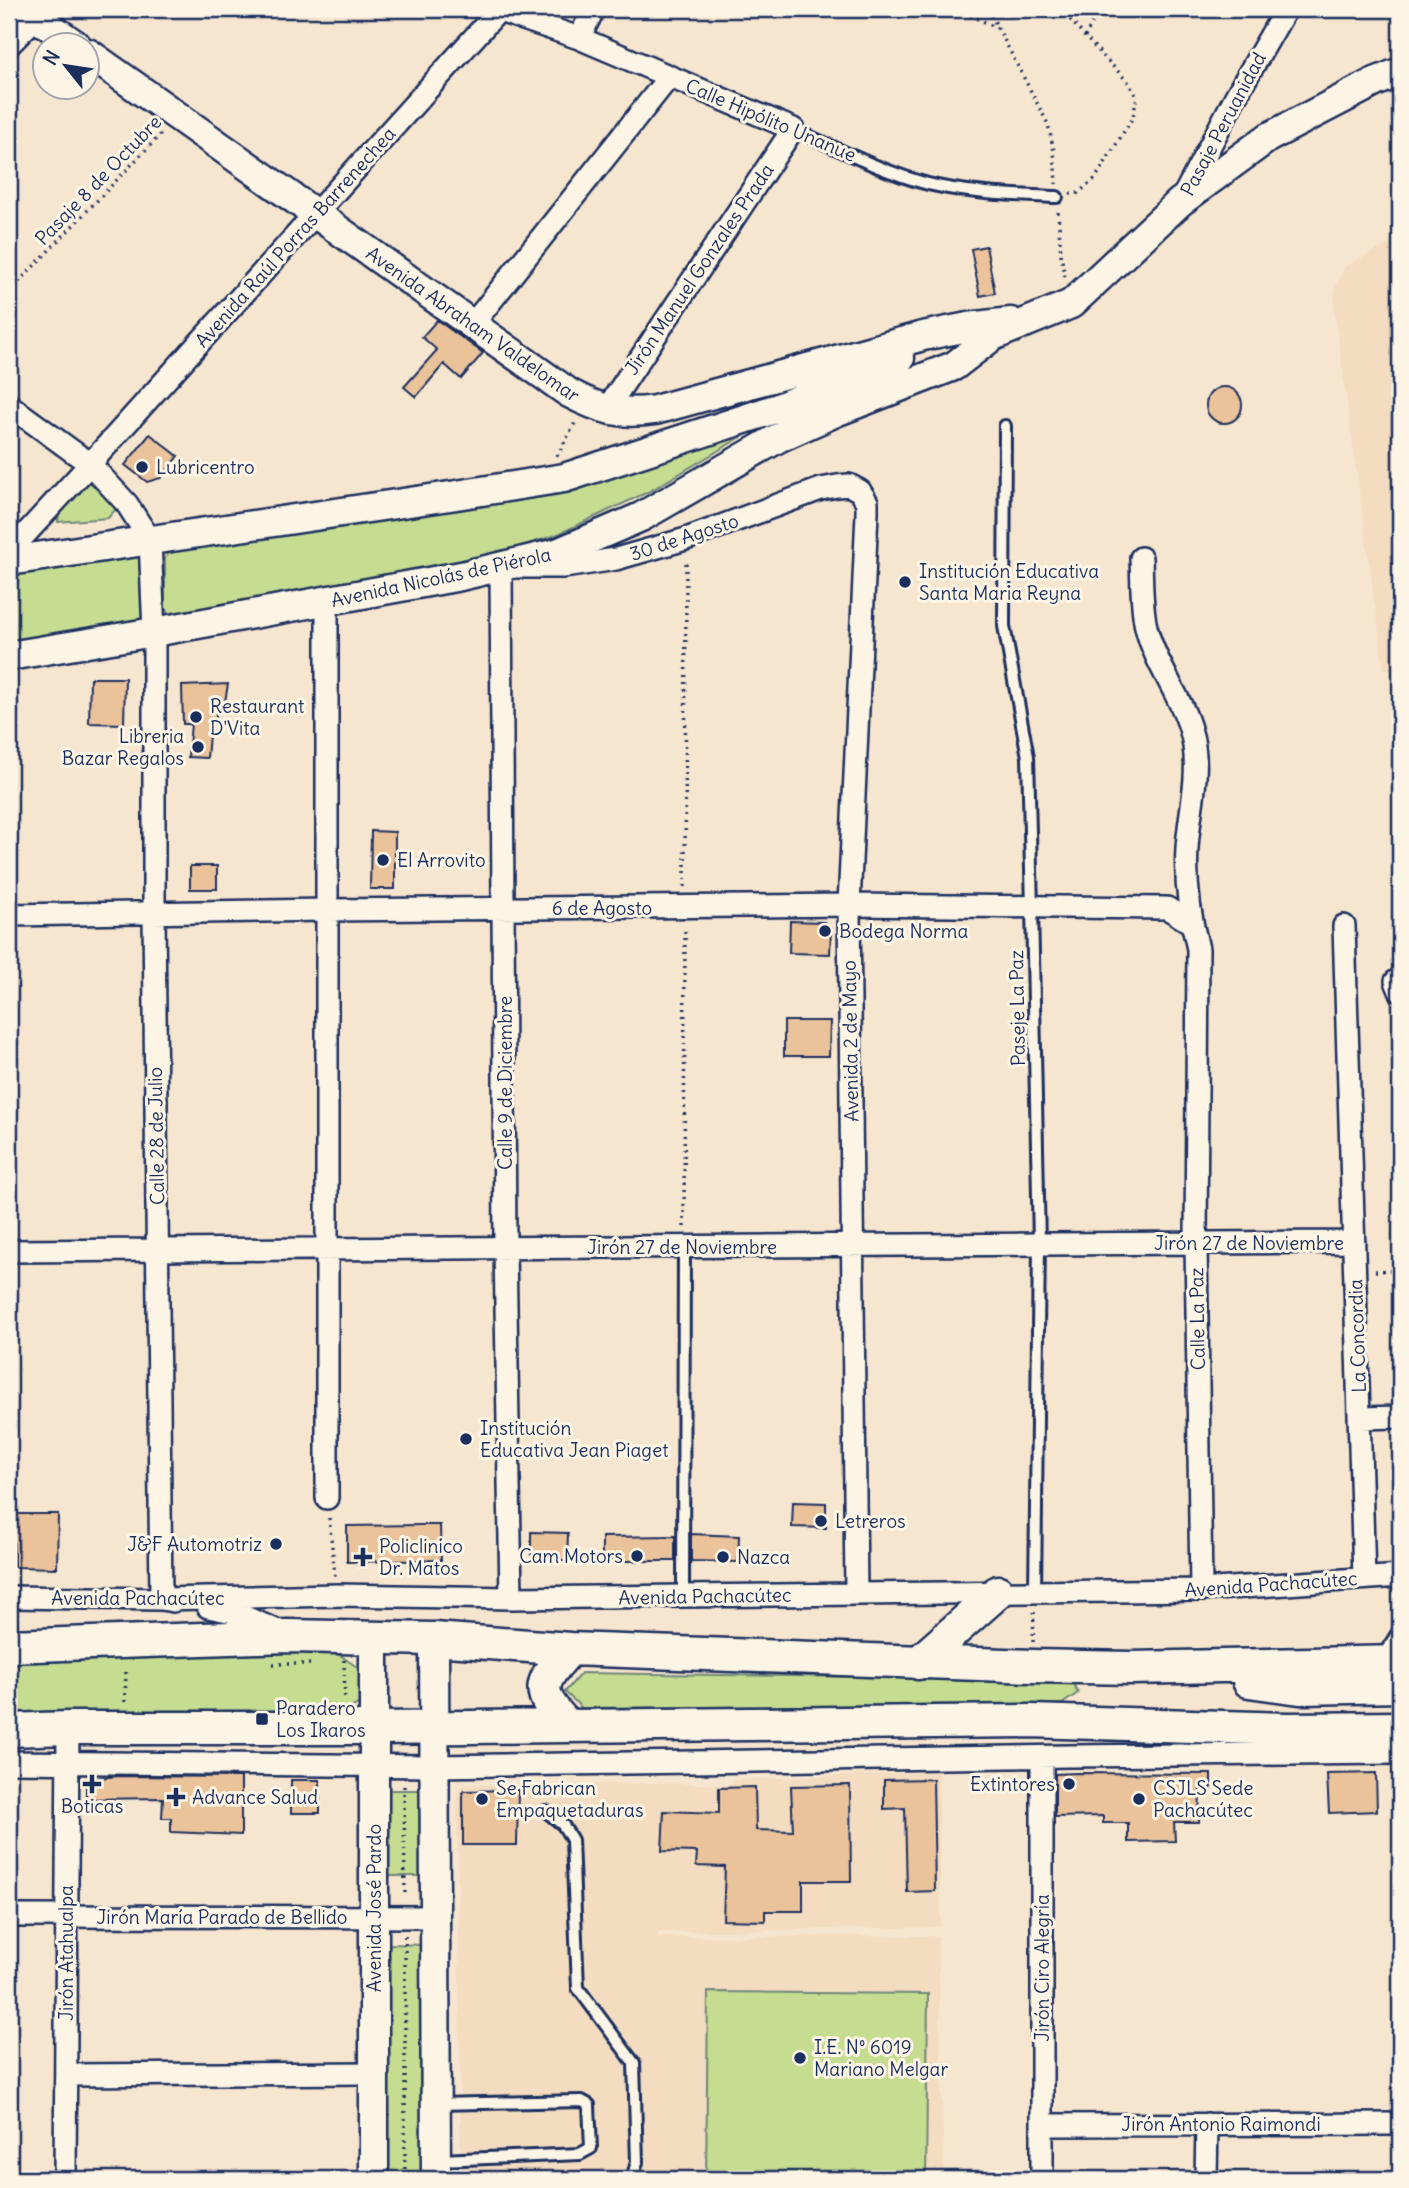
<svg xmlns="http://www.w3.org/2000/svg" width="1409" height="2188" font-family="Delius,sans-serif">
	<rect width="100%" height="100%" fill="#f7e6cf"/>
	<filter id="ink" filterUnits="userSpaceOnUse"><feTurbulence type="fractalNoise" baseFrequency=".0143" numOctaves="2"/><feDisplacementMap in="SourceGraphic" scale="14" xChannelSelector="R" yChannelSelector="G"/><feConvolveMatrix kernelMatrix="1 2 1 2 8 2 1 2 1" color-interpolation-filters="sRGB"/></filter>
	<g filter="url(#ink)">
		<!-- built -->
		<path fill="#f3dcbf" d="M1400 239V669L1384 670 1334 308 1335 287 1345 267 1359 259Z
			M938 1772 941 1927 658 1932V1937L938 1936 944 2179H461L457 1795 463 1785 657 1783 731 1785 733 1780Z"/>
		<!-- green -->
		<path fill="#c6dc91" stroke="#708678" stroke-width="2" d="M753 430 650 491 556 535 461 565 171 617 165 608V558L174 546Z
			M88 483H100L117 508 108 518 58 522 59 507Z
			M141 553 145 616 139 622 9 645V567Z
			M334 1651 367 1674 366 1700 337 1715 165 1712H9V1663Z
			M581 1673 1071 1680 1078 1693 1062 1704 582 1708 565 1692Z
			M388 1790H426V1876H388Z
			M385 1944 426 1945 423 2179H382Z
			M708 1992 928 1994 926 2179H706Z"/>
		<!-- building -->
		<path fill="#ebc39b" stroke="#1b2f5e" stroke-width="2" d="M986 246 995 293 980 296 971 249Z
			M437 320 483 353 461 379 444 364 416 397 404 387 437 350 422 337Z
			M1206 405a18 18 0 1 1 36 0a18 18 0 1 1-36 0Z
			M150 434 178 456 161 478 147 482 125 465Z
			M90 678H125L124 724 89 723Z
			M228 684 224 708 216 706V723H210L207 758 188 757 191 724H183L182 686Z
			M371 831 395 832V889H370Z
			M190 866H217V889H190Z
			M790 921 824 922 831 929 830 954 789 953Z
			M784 1021H830L829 1056H784Z
			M793 1502 826 1503V1528L792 1527Z
			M14 1514H58L57 1568 14 1567Z
			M421 1525H440L441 1560 347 1562V1526Z
			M531 1532 568 1533 567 1561H535L531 1554Z
			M691 1534 739 1536 738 1562 691 1561Z
			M675 1536V1561H602V1537Z
			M1077 1773 1211 1774V1790H1200L1199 1822H1174L1175 1841 1128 1842V1823H1103V1816L1055 1817V1774Z
			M1376 1773 1377 1811 1329 1813 1327 1774Z
			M119 1776 241 1777V1835L171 1832V1818H162L163 1798 86 1799V1779Z
			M933 1779 935 1891 907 1892 905 1808 884 1809V1780Z
			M291 1780H320V1813H291Z
			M850 1785 851 1881H803V1911H765V1921L723 1920 725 1867 696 1866 697 1852 662 1851 664 1811 719 1813V1788L755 1787 756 1830 793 1831 791 1786Z
			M518 1790 517 1845H463V1791Z"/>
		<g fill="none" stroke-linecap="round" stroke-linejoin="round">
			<defs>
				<path id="lane" d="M793 129C834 147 885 173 928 184 971 194 1013 195 1057 197
					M1005 426 1004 626 1028 757 1032 907 1039 1244 1035 1592
					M683 1597 684 1246
					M1383 1656 1400 1629
					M546 1811 563 1825 572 1840 578 1988 634 2063 637 2162 632 2179
					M436 2104 582 2101 589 2105 591 2148 580 2154 439 2160"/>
				<path id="street" d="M494 9 579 38 793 129 606 410
					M579 38 594 9
					M9 45 44 9
					M1183 197 1237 94 1286 9
					M472 325 669 77
					M9 405 90 464 127 504 150 540 154 632V913L161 1599 173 1601
					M9 552 90 464 499 10
					M1141 558C1142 580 1141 605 1146 627 1156 669 1188 703 1194 746 1199 780 1189 814 1187 848 1185 881 1190 917 1198 949L1196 1243 1201 1590
					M9 915 327 910 849 905 1167 908 1191 923
					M1344 926 1364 1578
					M1396 981 1400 991
					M9 1251 1354 1242
					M1360 1418 1400 1417
					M327 1498V601
					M9 1597 161 1599 337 1595 511 1598 1201 1590 1400 1576
					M511 1598 505 1248 501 567H564L616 559 686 539 821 489 837 486 849 485 860 491 867 502V513L849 905 856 1594
					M208 1607 233 1612 280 1632
					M1042 1757V2179
					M9 1762 435 1766 1069 1756 1400 1753
					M9 1916 436 1917
					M66 2075 374 2073
					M1042 2125 1400 2124
					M65 2179 68 1728
					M1206 2179 1207 2124"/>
				<path id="secondary" d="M25 9 77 46
					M88 53 569 393C601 410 619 415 655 410L923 336 968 327 1011 322
					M9 561 450 496 564 478 778 408 900 358
					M9 656 154 632 461 576 557 553 641 517 778 438 838 411 954 366 993 336 1071 304 1180 202 1269 137 1375 82 1400 72
					M434 1639 436 2179
					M374 2179V1638"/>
				<path id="primary" d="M9 1646 288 1636 434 1639 570 1649 1032 1666 1132 1668 1400 1662
					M918 1663 998 1592
					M1249 1681 1300 1688 1400 1686
					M567 1725C534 1691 539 1682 570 1649
					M9 1730 68 1728H376L1031 1721 1287 1729 1400 1728"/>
			</defs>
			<!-- lane casing -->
			<use href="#lane" stroke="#1b2f5e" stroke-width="16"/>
			<!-- street casing -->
			<use href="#street" stroke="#1b2f5e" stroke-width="26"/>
			<!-- secondary casing -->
			<use href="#secondary" stroke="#1b2f5e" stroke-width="33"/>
			<!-- primary casing -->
			<use href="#primary" stroke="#1b2f5e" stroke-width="37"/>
			<!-- path -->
			<path stroke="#1b2f5e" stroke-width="3.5" stroke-dasharray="2 5" stroke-linecap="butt" d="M958 9 997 28
				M988 9 1048 124 1054 151 1056 184
				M1061 9 1085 37 1128 82 1137 97 1133 117 1095 179 1078 193 1069 194
				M1085 37 1099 9
				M1058 212 1061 255 1065 278
				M9 292 163 132
				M557 456 575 423
				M685 887 686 559
				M684 1227 685 927
				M1375 1271 1400 1270
				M329 1518 335 1576
				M1033 1642 1034 1612
				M344 1660 345 1702
				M273 1664H311
				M125 1702 126 1668
				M404 1786 405 1897
				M405 1936V2179"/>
			<!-- lane -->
			<use href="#lane" stroke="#fcf5e5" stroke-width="10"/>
			<!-- street -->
			<use href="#street" stroke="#fcf5e5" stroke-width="21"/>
			<!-- secondary -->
			<use href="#secondary" stroke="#fcf5e5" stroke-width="28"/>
			<!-- primary -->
			<use href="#primary" stroke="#fcf5e5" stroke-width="32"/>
		</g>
	</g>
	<!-- markers -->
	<g fill="#1b2f5e" stroke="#fcf5e5" stroke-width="2.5">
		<circle cx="142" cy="467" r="7"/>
		<circle cx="905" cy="582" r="7"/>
		<circle cx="196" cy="717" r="7"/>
		<circle cx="198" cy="747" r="7"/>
		<circle cx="383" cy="860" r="7"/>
		<circle cx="825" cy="931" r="7"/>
		<circle cx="466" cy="1439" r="7"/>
		<circle cx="821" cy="1521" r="7"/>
		<circle cx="276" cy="1544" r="7"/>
		<circle cx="637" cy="1556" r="7"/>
		<path d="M359.5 1546.5h7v7h7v7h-7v7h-7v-7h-7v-7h7z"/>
		<circle cx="723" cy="1557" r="7"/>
		<rect x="255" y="1712" width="14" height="14" rx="3.5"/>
		<path d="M88.5 1773.5h7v7h7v7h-7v7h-7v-7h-7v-7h7z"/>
		<circle cx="1069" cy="1784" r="7"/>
		<path d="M172.5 1786.5h7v7h7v7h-7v7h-7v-7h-7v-7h7z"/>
		<circle cx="482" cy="1799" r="7"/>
		<circle cx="1139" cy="1799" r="7"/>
		<circle cx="800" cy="2058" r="7"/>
	</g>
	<g text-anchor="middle" stroke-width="6" stroke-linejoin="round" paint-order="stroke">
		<!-- street labels -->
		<g font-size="19" fill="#1b2f5e" stroke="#fcf5e5">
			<text transform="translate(771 120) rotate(23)" y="7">Calle Hipólito Unanue</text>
			<text transform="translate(1223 124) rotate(-62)" y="7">Pasaje Peruanidad</text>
			<text transform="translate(98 180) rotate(-46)" y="7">Pasaje 8 de Octubre</text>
			<text transform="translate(295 237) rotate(-48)" y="7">Avenida Raúl Porras Barrenechea</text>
			<text transform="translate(699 269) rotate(-56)" y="7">Jirón Manuel Gonzales Prada</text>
			<text transform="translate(473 324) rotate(35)" y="7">Avenida Abraham Valdelomar</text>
			<text transform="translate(684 537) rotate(-18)" y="7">30 de Agosto</text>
			<text transform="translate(441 577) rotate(-12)" y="7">Avenida Nicolás de Piérola</text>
			<text x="602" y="915">6 de Agosto</text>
			<text transform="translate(1017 1008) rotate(-91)" y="7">Paseje La Paz</text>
			<text transform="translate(850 1041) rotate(-91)" y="7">Avenida 2 de Mayo</text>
			<text transform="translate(505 1083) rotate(-90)" y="7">Calle 9 de Diciembre</text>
			<text transform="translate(156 1136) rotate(-91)" y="7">Calle 28 de Julio</text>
			<text x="1249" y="1250">Jirón 27 de Noviembre</text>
			<text x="682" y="1254">Jirón 27 de Noviembre</text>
			<text transform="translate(1197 1319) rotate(-91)" y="7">Calle La Paz</text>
			<text transform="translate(1357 1336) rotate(-92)" y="7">La Concordia</text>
			<text transform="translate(1271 1584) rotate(-4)" y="7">Avenida Pachacútec</text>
			<text transform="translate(705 1596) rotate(-1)" y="7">Avenida Pachacútec</text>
			<text x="138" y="1605">Avenida Pachacútec</text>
			<text transform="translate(374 1908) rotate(-90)" y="7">Avenida José Pardo</text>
			<text x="222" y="1924">Jirón María Parado de Bellido</text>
			<text transform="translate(66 1953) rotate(-90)" y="7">Jirón Atahualpa</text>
			<text transform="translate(1042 1968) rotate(-90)" y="7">Jirón Ciro Alegría</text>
			<text x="1221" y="2131">Jirón Antonio Raimondi</text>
		</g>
		<!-- poi labels -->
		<g font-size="19" fill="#1b2f5e" stroke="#fcf5e5" text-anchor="start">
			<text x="156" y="474">Lubricentro</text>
			<text x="919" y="578">Institución Educativa<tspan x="919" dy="22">Santa Maria Reyna</tspan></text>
			<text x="210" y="713">Restaurant<tspan x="210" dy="22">D'Vita</tspan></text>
			<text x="184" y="743" text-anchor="end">Libreria<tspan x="184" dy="22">Bazar Regalos</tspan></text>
			<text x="397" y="867">El Arrovito</text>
			<text x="839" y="938">Bodega Norma</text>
			<text x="480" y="1435">Institución<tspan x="480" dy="22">Educativa Jean Piaget</tspan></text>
			<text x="835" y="1528">Letreros</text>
			<text x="262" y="1551" text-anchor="end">J&amp;F Automotriz</text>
			<text x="379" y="1553">Policlinico<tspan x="379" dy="22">Dr. Matos</tspan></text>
			<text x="623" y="1563" text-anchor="end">Cam Motors</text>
			<text x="737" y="1564">Nazca</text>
			<text x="276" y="1715">Paradero<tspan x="276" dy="22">Los Ikaros</tspan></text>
			<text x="1055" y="1791" text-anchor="end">Extintores</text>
			<text x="496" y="1795">Se Fabrican<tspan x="496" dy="22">Empaquetaduras</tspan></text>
			<text x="1153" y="1795">CSJLS Sede<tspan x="1153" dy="22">Pachacútec</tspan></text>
			<text x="192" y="1804">Advance Salud</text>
			<text x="92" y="1813" text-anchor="middle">Boticas</text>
			<text x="814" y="2054">I.E. N° 6019<tspan x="814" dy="22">Mariano Melgar</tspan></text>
		</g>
	</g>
	<!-- margin -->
	<rect width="1409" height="2188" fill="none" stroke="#fcf5e5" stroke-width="35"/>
	<rect x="18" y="18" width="1374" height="2153" fill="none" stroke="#1b2f5e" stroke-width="2.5" filter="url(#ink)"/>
	<!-- north arrow -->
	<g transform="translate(66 66) rotate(300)"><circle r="33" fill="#fcf5e5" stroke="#a2a6af" stroke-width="2"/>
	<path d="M0-5L12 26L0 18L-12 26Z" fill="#1b2f5e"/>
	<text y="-10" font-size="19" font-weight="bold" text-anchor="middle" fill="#1b2f5e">N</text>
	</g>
</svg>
